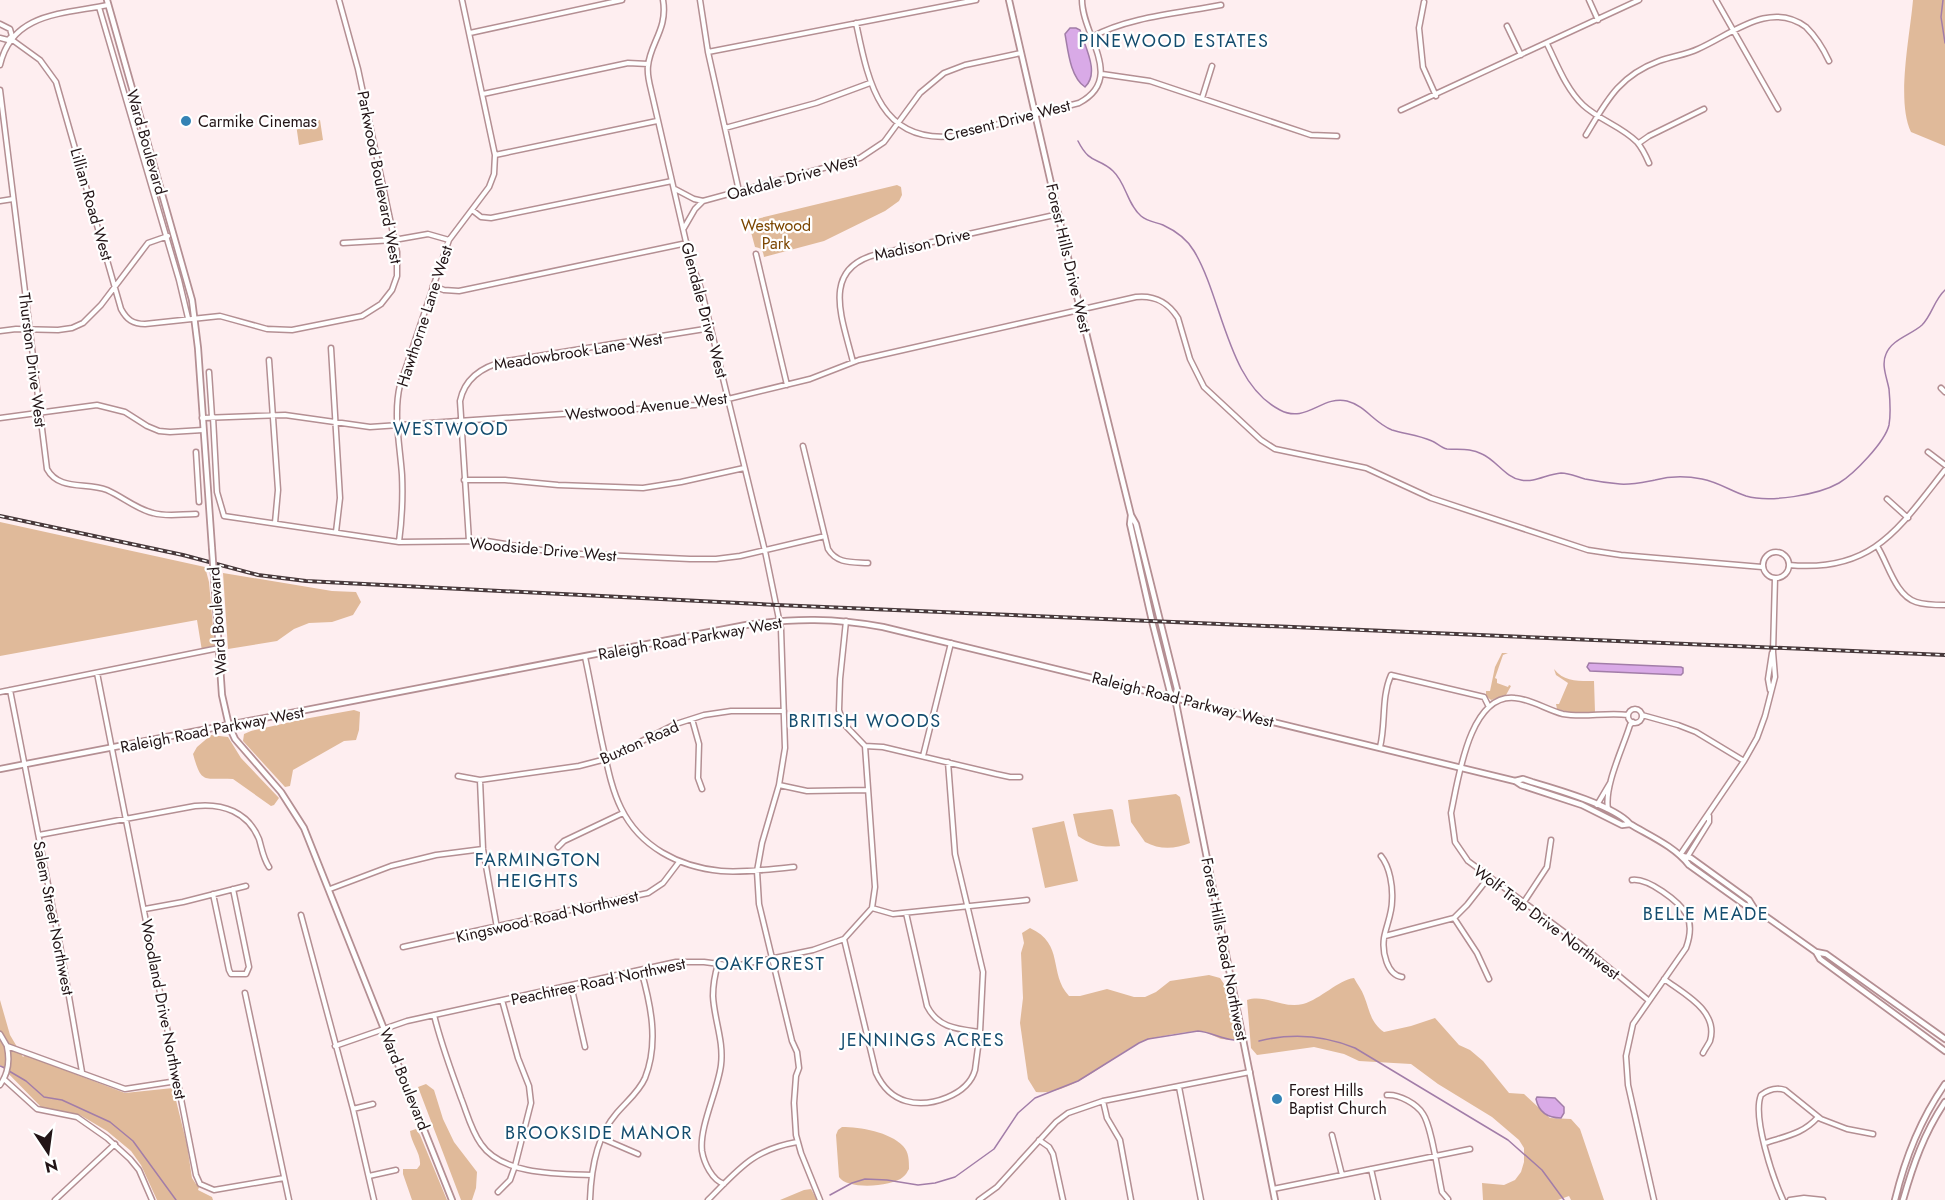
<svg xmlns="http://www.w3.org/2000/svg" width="1945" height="1200" font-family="Jost,sans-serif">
	<rect width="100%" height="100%" fill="#feeef0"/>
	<!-- green -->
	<path fill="#e0ba9a" d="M1913 0H1945V146L1911 132C1896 101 1910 36 1913 0Z
		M320 120 323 140 299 145 296 124Z
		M897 185 901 187 902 195 899 201 885 211 824 241 764 257C763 251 762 248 755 247L748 221Z
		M0 522 205 567 209 582 215 649 202 651 197 620 0 656Z
		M223 573 332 591 356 592 361 602 353 615 332 622 309 623 294 629 277 641 228 649Z
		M1502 653H1508L1503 655 1495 678 1497 679V683L1508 687 1509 685 1511 686 1506 695 1491 700 1486 696V691H1490L1495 667Z
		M1554 669C1564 682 1579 681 1594 681L1595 712 1572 713 1557 709 1556 704H1559L1568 683 1556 675Z
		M354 710 360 712 359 730 356 740 344 741 293 770 290 786 285 787 243 741 244 734 251 731 304 719Z
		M211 735 228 737 241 758 279 798 274 805 271 806 233 779C204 777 202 786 193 754L197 747Z
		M1176 794 1180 797 1190 843C1175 849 1160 850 1145 842L1131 822 1128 800Z
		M1111 809 1113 810 1120 846C1103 848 1091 845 1078 836L1073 814Z
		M1064 821 1078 881 1045 888 1032 828Z
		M1030 928C1065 944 1048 973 1069 996H1080L1107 989 1134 997H1145L1156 992 1170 981 1209 975 1220 978 1226 987 1234 1012 1236 1040 1221 1039 1205 1032 1198 1031C1185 1032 1150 1037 1139 1043 1109 1058 1072 1096 1036 1092L1028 1079 1020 1023 1023 998 1021 953 1024 943 1022 933Z
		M1354 978C1357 984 1362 990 1364 996 1370 1011 1370 1022 1384 1032L1411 1026 1435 1018 1459 1045 1470 1050 1483 1061 1509 1093 1524 1094 1550 1118 1571 1119 1580 1129 1604 1200H1571L1569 1196 1558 1200H1483L1482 1183 1504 1185 1515 1180 1521 1172 1524 1162V1148L1519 1140 1492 1117 1438 1084 1411 1064 1359 1061 1344 1054 1314 1047 1257 1055 1251 1048 1247 1000C1266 994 1283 1009 1303 1004 1321 999 1338 980 1354 978Z
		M0 1000 10 1035 23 1057 25 1055 125 1093 173 1088 187 1145 192 1178 196 1184H200L198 1190 212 1197 213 1200H157L141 1165 131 1151 107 1131 80 1115 42 1108 0 1065Z
		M426 1084 434 1090 443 1119 454 1142 477 1172 476 1188 472 1200H461L418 1087Z
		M842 1127C860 1127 890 1132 903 1146 909 1152 909 1161 909 1169 907 1172 906 1175 903 1177 892 1187 847 1190 839 1177L836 1135 838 1130Z
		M416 1129 420 1135 447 1200H412L403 1174V1169H417L420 1165C421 1153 411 1143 410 1131Z
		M811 1189 817 1200H780L804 1190Z"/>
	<!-- water -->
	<path fill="#d9aae7" stroke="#a27da8" stroke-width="1.5" d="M1070 28H1076L1080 30C1085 47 1100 73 1085 87 1070 77 1068 50 1065 34Z
		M1589 663 1681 667 1683 668V673L1681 675 1590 671 1587 667Z
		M1537 1097 1555 1098 1564 1107V1113L1561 1118C1548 1118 1539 1113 1536 1099Z"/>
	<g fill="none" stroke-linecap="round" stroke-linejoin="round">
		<!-- stream -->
		<path stroke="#a27da8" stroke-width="1.5" d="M1943 0 1941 17 1945 43
			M1078 141C1090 165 1098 157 1113 171 1126 183 1127 204 1141 216 1148 222 1156 222 1163 225 1176 231 1187 239 1194 251 1223 299 1227 383 1280 410 1306 424 1322 395 1347 401 1366 406 1374 423 1392 430 1405 434 1419 435 1432 441 1437 443 1441 448 1447 449 1460 450 1470 448 1482 454 1496 460 1506 478 1521 480 1535 483 1547 474 1561 473 1570 473 1577 477 1585 479 1595 481 1609 483 1620 484 1631 485 1644 482 1655 480 1670 476 1687 476 1702 479 1718 482 1731 491 1746 496 1770 503 1818 495 1839 483 1854 474 1885 442 1889 425 1891 414 1890 400 1889 389 1887 378 1881 365 1886 354 1892 339 1911 335 1922 325 1932 315 1934 300 1945 290
			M1259 1041C1291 1033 1324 1035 1355 1048L1508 1140 1542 1170 1564 1200
			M0 1066 5 1068
			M9 1071 26 1081 44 1097 62 1100 110 1122 133 1141 176 1200
			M830 1195 852 1183 865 1179 887 1180 918 1185 935 1183 955 1177 994 1149 1018 1113 1035 1098 1078 1081 1139 1043 1148 1039 1198 1031C1211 1032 1221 1039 1234 1040"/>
		<defs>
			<path id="minor" d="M663 0C668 29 650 43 648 66 647 73 649 82 651 90L689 255 702 292 765 551 781 629 785 748 779 785 762 843 757 871 759 904 792 1041 797 1052 799 1068 796 1076 794 1103 796 1135 801 1153 820 1200
				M700 0 708 52 739 191
				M1589 0 1598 20
				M1716 0 1778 109
				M1424 2 1419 28 1423 67 1436 96
				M99 7 179 280 188 318
				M856 23C868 80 879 144 953 136L1079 103C1126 78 1082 36 1082 0
				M0 24 10 29 12 36 8 40 0 38
				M1507 26 1521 55
				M470 33 622 0
				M1092 37C1128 17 1180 13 1221 5
				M11 39 40 60 56 82 121 309C127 320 133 324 145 324L220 316 267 329 292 330 362 316 381 304 392 290 397 276V252L358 69 339 0
				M1547 44C1557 64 1566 89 1583 105 1599 120 1621 126 1637 142 1642 148 1646 156 1649 163
				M708 52 976 0
				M0 65C12 12 64 14 108 5
				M1102 74 1150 81 1311 135 1337 136
				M0 90 47 469C59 491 86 482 107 490 123 497 136 509 153 513 167 517 182 514 196 514
				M483 94 628 63 648 64
				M1202 98 1212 66
				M1401 110 1639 0
				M725 128 816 103 870 83
				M1586 135C1607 100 1619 76 1659 61 1672 56 1686 55 1698 49 1732 34 1770 0 1806 27 1816 37 1823 48 1829 61
				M1639 143 1649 136 1704 109
				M495 155 657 121
				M675 189 694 199 703 201
				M0 201 13 199
				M472 210 481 217 491 218 672 181
				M684 228 695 209 703 201 860 158 884 142 920 93 944 73 965 65 1021 53
				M343 243 394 240 428 234 449 240
				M756 254 787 385
				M433 286 444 290 459 291 687 243
				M0 331 16 329 58 330 72 328 83 323 101 305 148 243 168 236
				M331 348 340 498 336 532
				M269 360 278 490 275 523
				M853 362C843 320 819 268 878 254L1059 214
				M209 372 212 417
				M1941 388 1945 392
				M213 417 217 492 224 516 399 542 487 541 559 553 690 559H716L740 556 825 536
				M0 418 97 405 125 412 147 426 159 431 170 432 203 430
				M202 418 285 415 370 427 695 405 728 399 810 379 859 360 1136 297C1155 295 1168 302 1178 318L1190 359 1204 387 1261 440 1275 449 1366 468 1431 498 1588 550 1621 555 1762 567
				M803 446 828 549C837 564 852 562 868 563
				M196 452 199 502
				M1928 452 1945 465
				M464 480H505L558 485 643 488 681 482 744 468
				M1887 499 1908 518
				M469 541 460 401C465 377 484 366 506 361L711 328
				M399 542C402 519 403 497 402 475 400 446 393 414 400 385L449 240 489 187 494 174 495 155 462 0
				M1877 546C1888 563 1895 595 1916 602 1925 605 1935 605 1945 605
				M1763 565a13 13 0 1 1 26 0a13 13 0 1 1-26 0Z
				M1789 565C1873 573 1899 528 1945 470
				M846 621 840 679 839 710 843 723 865 746 875 887 872 908
				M585 657C591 685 596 714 602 742 607 764 611 788 621 808 640 847 679 867 721 871 745 873 770 869 794 867
				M97 673 196 1175 200 1184 214 1190 284 1178
				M10 690 62 956 82 1072
				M1770 690 1768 679 1772 653
				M0 692 219 648
				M1628 716a7 7 0 1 1 14 0a7 7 0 1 1-14 0Z
				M1628 715C1606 712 1584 718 1563 714 1547 710 1531 699 1515 698 1469 693 1458 781 1451 813L1455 842 1468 861 1579 943 1648 1000
				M1642 715 1678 725 1696 732 1744 761
				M692 719 699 744 698 778 702 789
				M865 746 883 747 996 774 1010 777H1020
				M1380 747C1386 723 1381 698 1391 675L1484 697 1489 707
				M923 756 951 643
				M458 776 480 780 579 766 606 759 676 724 704 715 731 711H784
				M480 780 483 849 497 928
				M779 785 807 791 868 790
				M1597 805 1610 783
				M1608 809C1604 786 1623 748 1630 725L1633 722
				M39 835 195 806C223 803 248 812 259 839 262 849 263 858 269 867
				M558 847 564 841 623 813
				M1680 855 1744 761 1757 738 1765 716 1775 677 1773 652 1775 578
				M1381 856C1390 867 1393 887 1392 901 1392 914 1386 926 1384 938 1382 952 1387 975 1402 977
				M1686 859 1709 822V816
				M1632 880C1648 878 1679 901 1687 915 1692 926 1690 937 1686 948L1633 1024 1626 1056 1628 1085 1654 1200
				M330 889 391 866 436 855 483 849
				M213 894 229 970 231 974H246L249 967 233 889
				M1524 902 1547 867 1551 840
				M145 909 183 902 246 886
				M906 913 927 1006C938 1028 957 1029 980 1032
				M301 915 353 1109 374 1200
				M1454 918 1477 953 1489 979
				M1385 936 1454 918 1467 905 1489 877
				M844 939 876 1073C882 1086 892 1097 906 1101 930 1108 968 1095 975 1070L980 1032 983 972 955 854 948 762
				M403 947 648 893 663 883 679 862
				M718 964C715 974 713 985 713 996 714 1019 724 1041 721 1065 718 1090 699 1127 702 1151 704 1163 712 1180 724 1184
				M1664 979C1684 994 1719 1011 1710 1041 1708 1045 1705 1049 1703 1053
				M571 985 585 1047
				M245 993 289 1200
				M434 1015C441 1044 451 1070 461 1098 467 1113 471 1130 481 1144 502 1175 558 1174 592 1175
				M0 1034 7 1046 125 1089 177 1081
				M335 1046 407 1021 676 962H704L735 966 813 950 844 939 872 908 893 914 1027 900
				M5 1080 37 1109 77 1117 107 1138 130 1159 139 1170 152 1200
				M0 1085C8 1074 10 1061 7 1047
				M1179 1087 1201 1200
				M1387 1095C1399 1094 1417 1104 1423 1114 1432 1127 1438 1175 1442 1192L1448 1199
				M1103 1101 1107 1118 1120 1140 1131 1200
				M353 1109 373 1104
				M1332 1135 1342 1175
				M601 1138 638 1154
				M1039 1140 1049 1147 1053 1154 1063 1200
				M1765 1143C1786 1136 1803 1134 1818 1117
				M1371 1169 1378 1200
				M369 1176 396 1170
				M1273 1189 1470 1149
				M498 1192 510 1180 515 1166 531 1103 529 1086 518 1058 502 1000
				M55 1200 115 1144
				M590 1200C591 1170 596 1137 616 1114 626 1102 639 1092 645 1078 659 1043 651 1005 641 970
				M708 1200C739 1169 752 1150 797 1142
				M979 1200 997 1187 1056 1122 1068 1113 1103 1101 1250 1072
				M1783 1200C1773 1178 1752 1117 1761 1095 1769 1089 1776 1087 1785 1090L1821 1119 1847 1129 1873 1134
				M1790 1200 1804 1198 1823 1200"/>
			<path id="major" d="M107 0 192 300 198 348 212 548
				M1009 0 1075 288 1131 515 1136 524 1177 689 1175 698 1275 1200
				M1131 515 1130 524 1152 621 1170 692 1175 698
				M214 577 222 695 229 726 235 739 281 792 304 828 452 1200
				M0 769 746 625C794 618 835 618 883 627L1515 781 1521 785 1582 805 1622 825 1630 824C1650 836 1674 846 1689 865L1745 905 1754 908 1816 952 1820 959 1945 1051
				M1515 781 1523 779 1532 782C1556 789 1615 806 1630 824
				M1682 856 1691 858 1749 900 1754 908
				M1816 952 1826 954 1945 1039
				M1895 1200C1905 1158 1920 1120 1945 1084
				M1903 1200C1913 1165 1924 1133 1945 1102"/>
		</defs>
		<!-- minor casing -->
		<use href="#minor" stroke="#b48f93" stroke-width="7"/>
		<!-- major casing -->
		<use href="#major" stroke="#b48f93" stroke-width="8"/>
		<!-- minor -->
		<use href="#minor" stroke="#fff" stroke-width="4"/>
		<!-- major -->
		<use href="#major" stroke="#fff" stroke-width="4.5"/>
		<defs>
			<path id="rail" d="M0 516 183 555 258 575 306 581 777 605 1945 655"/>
		</defs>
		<!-- rail casing -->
		<use href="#rail" stroke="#48393b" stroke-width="4"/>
		<!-- rail -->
		<use href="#rail" stroke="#fff" stroke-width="1.5" stroke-dasharray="4.5" stroke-linecap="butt"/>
		<defs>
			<path id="major-bridge" d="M212 548 214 577"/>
		</defs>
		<!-- major-bridge casing -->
		<use href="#major-bridge" stroke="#b48f93" stroke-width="8" stroke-linecap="butt"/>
		<!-- major-bridge -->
		<use href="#major-bridge" stroke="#fff" stroke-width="4.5"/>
	</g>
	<!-- markers -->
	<g fill="#3483b5" stroke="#fff" stroke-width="2">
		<circle cx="186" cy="121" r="6"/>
		<circle cx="1277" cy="1099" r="6"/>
	</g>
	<g text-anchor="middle" stroke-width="4.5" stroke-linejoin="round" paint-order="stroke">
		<!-- street labels -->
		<g font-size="16" fill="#221416" stroke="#fff">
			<text transform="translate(1007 120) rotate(-14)" y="6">Cresent Drive West</text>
			<text transform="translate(147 142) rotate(74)" y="6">Ward Boulevard</text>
			<text transform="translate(380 177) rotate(79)" y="6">Parkwood Boulevard West</text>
			<text transform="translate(792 177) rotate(-15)" y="6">Oakdale Drive West</text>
			<text transform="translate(92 204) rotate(74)" y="6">Lillian Road West</text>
			<text transform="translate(922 244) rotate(-13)" y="6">Madison Drive</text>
			<text transform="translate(1069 258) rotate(77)" y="6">Forest Hills Drive West</text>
			<text transform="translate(705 310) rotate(75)" y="6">Glendale Drive West</text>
			<text transform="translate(424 316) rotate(-72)" y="6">Hawthorne Lane West</text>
			<text transform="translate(578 351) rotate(-9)" y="6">Meadowbrook Lane West</text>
			<text transform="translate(33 360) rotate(83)" y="6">Thurston Drive West</text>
			<text transform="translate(646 406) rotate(-6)" y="6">Westwood Avenue West</text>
			<text transform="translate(543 549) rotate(5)" y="6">Woodside Drive West</text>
			<text transform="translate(217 621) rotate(-94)" y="6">Ward Boulevard</text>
			<text transform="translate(690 638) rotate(-10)" y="6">Raleigh Road Parkway West</text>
			<text transform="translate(1183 699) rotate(14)" y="6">Raleigh Road Parkway West</text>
			<text transform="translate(212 729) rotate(-11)" y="6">Raleigh Road Parkway West</text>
			<text transform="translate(639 742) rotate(-24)" y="6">Buxton Road</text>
			<text transform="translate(547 916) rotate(-13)" y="6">Kingswood Road Northwest</text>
			<text transform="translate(54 918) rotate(79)" y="6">Salem Street Northwest</text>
			<text transform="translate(1547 922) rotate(37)" y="6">Wolf Trap Drive Northwest</text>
			<text transform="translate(1225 949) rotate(79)" y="6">Forest Hills Road Northwest</text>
			<text transform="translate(598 981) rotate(-12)" y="6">Peachtree Road Northwest</text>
			<text transform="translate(164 1009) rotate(79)" y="6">Woodland Drive Northwest</text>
			<text transform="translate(405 1079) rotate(68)" y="6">Ward Boulevard</text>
		</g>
		<!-- poi labels -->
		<g font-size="16" fill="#221416" stroke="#fff" text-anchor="start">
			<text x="198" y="127">Carmike Cinemas</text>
			<text x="1289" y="1096">Forest Hills<tspan x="1289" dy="18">Baptist Church</tspan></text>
		</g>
		<!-- park labels -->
		<g font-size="16" fill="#7c4601" stroke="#fff">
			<text x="776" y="231">Westwood<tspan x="776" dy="18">Park</tspan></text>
		</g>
		<!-- neighbourhood labels -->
		<g font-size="18" letter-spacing="1.5" fill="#144c6e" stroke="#fff">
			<text x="1174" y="47">PINEWOOD ESTATES</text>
			<text x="451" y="435">WESTWOOD</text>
			<text x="865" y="727">BRITISH WOODS</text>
			<text x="538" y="866">FARMINGTON<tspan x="538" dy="21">HEIGHTS</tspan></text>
			<text x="1706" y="920">BELLE MEADE</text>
			<text x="770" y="970">OAKFOREST</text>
			<text x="923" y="1046">JENNINGS ACRES</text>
			<text x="599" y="1139">BROOKSIDE MANOR</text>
		</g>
	</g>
	<!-- north arrow -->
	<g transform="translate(48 1152) rotate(167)" stroke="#ffffff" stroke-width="4.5" paint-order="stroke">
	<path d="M0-4.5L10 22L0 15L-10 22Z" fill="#221416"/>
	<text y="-9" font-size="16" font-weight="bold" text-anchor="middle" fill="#221416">N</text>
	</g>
</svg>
